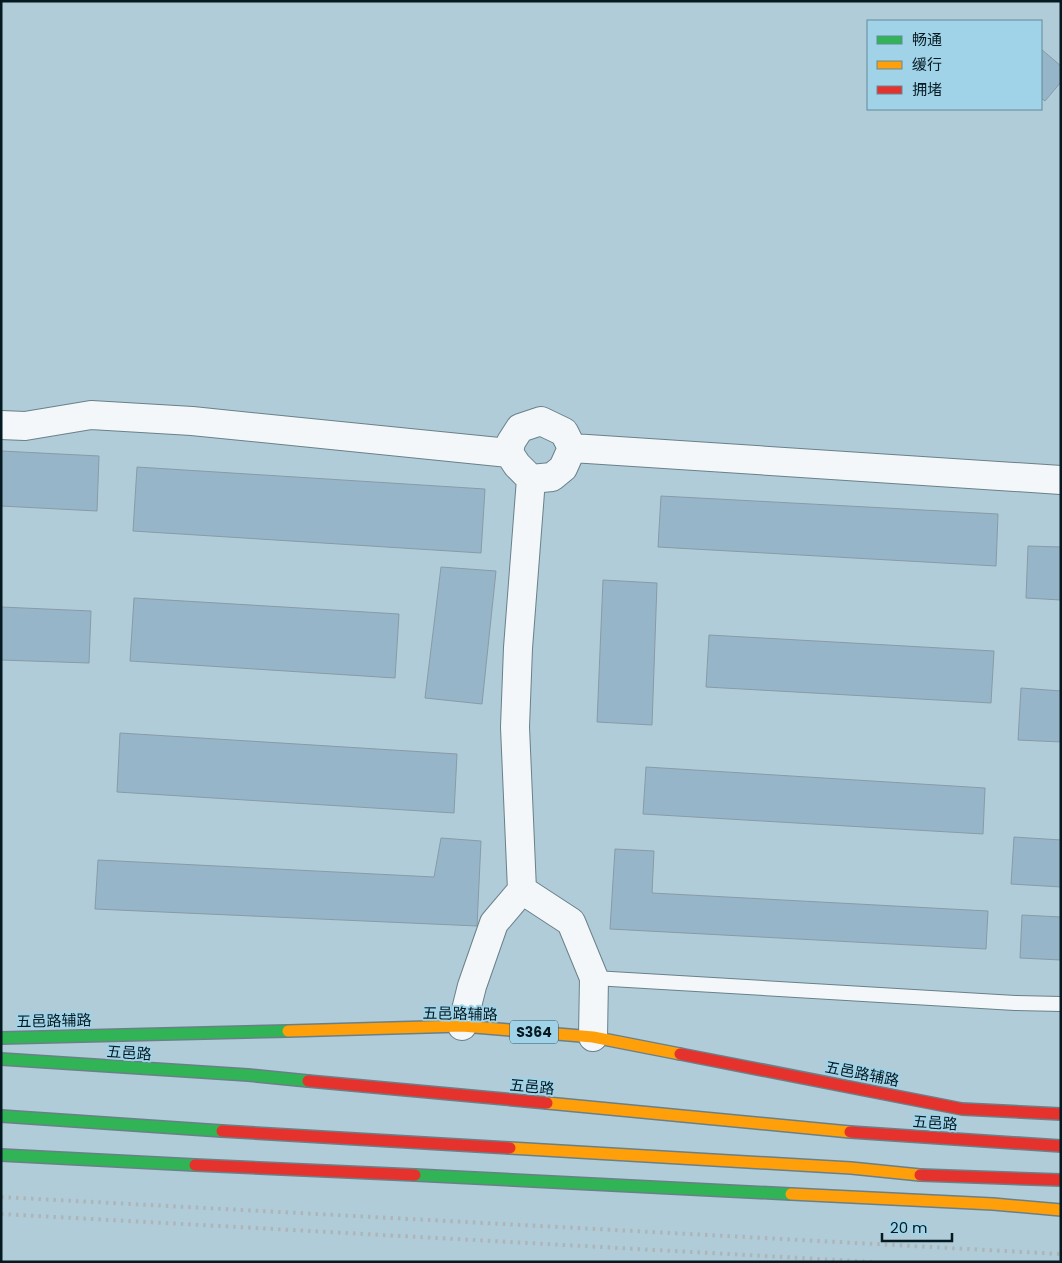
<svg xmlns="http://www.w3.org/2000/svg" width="1062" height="1263" font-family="Poppins,'Noto Sans SC',sans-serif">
	<rect width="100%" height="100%" fill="#b0ccd8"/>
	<!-- building -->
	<path fill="#97b5c9" stroke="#889ba6" d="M1041 49 1061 66V82L1045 101 1041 98Z
		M1 451 99 456 97 511 1 506Z
		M137 467 485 489 481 553 133 531Z
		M661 496 998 514 996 566 658 547Z
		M1028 546 1061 547V600L1026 598Z
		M441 567 496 571 482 704 425 698Z
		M603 580 657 583 652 725 597 722Z
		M134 598 399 614 395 678 130 661Z
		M1 607 91 611 89 663 1 660Z
		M709 635 994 651 991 703 706 687Z
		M1021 688 1061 691V742L1018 740Z
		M120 733 457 754 454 813 117 792Z
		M646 767 985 788 983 834 643 814Z
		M1014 837 1061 840V887L1011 884Z
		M441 838 481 841 477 926 95 909 98 860 434 877Z
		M615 849 654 851 652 893 988 911 986 949 610 929Z
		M1022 915 1061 917V960L1020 958Z"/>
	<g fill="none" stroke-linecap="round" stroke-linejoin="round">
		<defs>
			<path id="lane" d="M594 978 1015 1003 1061 1004"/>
			<path id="street" d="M541 421 564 432 572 448 563 468 552 477 531 479 517 465 509 453 511 442 520 428Z
				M1 425 25 426 91 415 192 421 509 453
				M572 448 1061 480
				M522 890 571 922 594 978 593 1037
				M462 1026 472 986 494 923 522 890 515 727 518 648 531 479"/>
			<path id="fast" d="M1 1038 288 1031
				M1 1059 248 1075 308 1081
				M1 1116 222 1131
				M1 1155 195 1165
				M415 1175 791 1194"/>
			<path id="slow" d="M288 1031 462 1026 593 1037 680 1054
				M547 1103 850 1132
				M510 1148 851 1168 920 1175
				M791 1194 993 1204 1061 1210"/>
			<path id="jam" d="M680 1054 962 1109 1061 1114
				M308 1081 547 1103
				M222 1131 510 1148
				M850 1132 1061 1146
				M195 1165 415 1175
				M920 1175 1061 1180"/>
		</defs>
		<!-- lane casing -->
		<use href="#lane" stroke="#6a8089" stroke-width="16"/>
		<!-- street casing -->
		<use href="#street" stroke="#6a8089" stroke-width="30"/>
		<!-- fast casing -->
		<use href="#fast" stroke="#6a8089" stroke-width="14"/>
		<!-- slow casing -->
		<use href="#slow" stroke="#6a8089" stroke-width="14"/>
		<!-- jam casing -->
		<use href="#jam" stroke="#6a8089" stroke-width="14"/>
		<!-- lane -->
		<use href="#lane" stroke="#f3f7f9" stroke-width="14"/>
		<!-- street -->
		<use href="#street" stroke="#f3f7f9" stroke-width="28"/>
		<!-- fast -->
		<use href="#fast" stroke="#30b455" stroke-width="11"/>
		<!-- slow -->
		<use href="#slow" stroke="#ff9f0a" stroke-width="11"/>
		<!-- jam -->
		<use href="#jam" stroke="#e5322d" stroke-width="11"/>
		<!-- rail -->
		<path stroke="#aeb5b8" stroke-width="4" stroke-dasharray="2.5 5" stroke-linecap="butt" d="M1 1197 1061 1254
			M1 1214 874 1262"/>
	</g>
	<g text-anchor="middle" stroke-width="4" stroke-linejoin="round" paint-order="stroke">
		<!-- shield labels -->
		<rect fill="#a0d3e8" stroke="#34515d" stroke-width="1" x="510" y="1020.5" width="48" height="23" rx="4"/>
		<g font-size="14" font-weight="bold" fill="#051921">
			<text x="534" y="1037">S364</text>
		</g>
		<!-- street labels -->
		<g font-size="15" fill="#051921" stroke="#a0d3e8">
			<text transform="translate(460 1014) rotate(1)" y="5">五邑路辅路</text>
			<text transform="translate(54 1021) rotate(-1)" y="5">五邑路辅路</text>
			<text transform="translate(129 1053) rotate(4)" y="5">五邑路</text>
			<text transform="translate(862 1074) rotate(11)" y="5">五邑路辅路</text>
			<text transform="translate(532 1087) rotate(5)" y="5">五邑路</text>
			<text transform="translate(935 1123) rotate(4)" y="5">五邑路</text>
		</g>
	</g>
	<!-- border -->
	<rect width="1062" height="1263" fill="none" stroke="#051921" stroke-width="5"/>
	<!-- legend -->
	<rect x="867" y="20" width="175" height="90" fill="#a0d3e8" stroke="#628998"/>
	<rect x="877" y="36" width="25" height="8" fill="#30b455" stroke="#628998"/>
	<text x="912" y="45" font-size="15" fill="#051921">畅通</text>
	<rect x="877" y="61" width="25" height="8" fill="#ff9f0a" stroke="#628998"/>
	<text x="912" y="70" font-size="15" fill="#051921">缓行</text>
	<rect x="877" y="86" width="25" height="8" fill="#e5322d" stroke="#628998"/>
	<text x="912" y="95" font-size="15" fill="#051921">拥堵</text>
	<!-- scale -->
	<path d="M882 1233v8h70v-8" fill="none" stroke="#051921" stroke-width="2.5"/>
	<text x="890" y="1233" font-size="15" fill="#051921" stroke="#a0d3e8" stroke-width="4" paint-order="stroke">20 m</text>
</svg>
